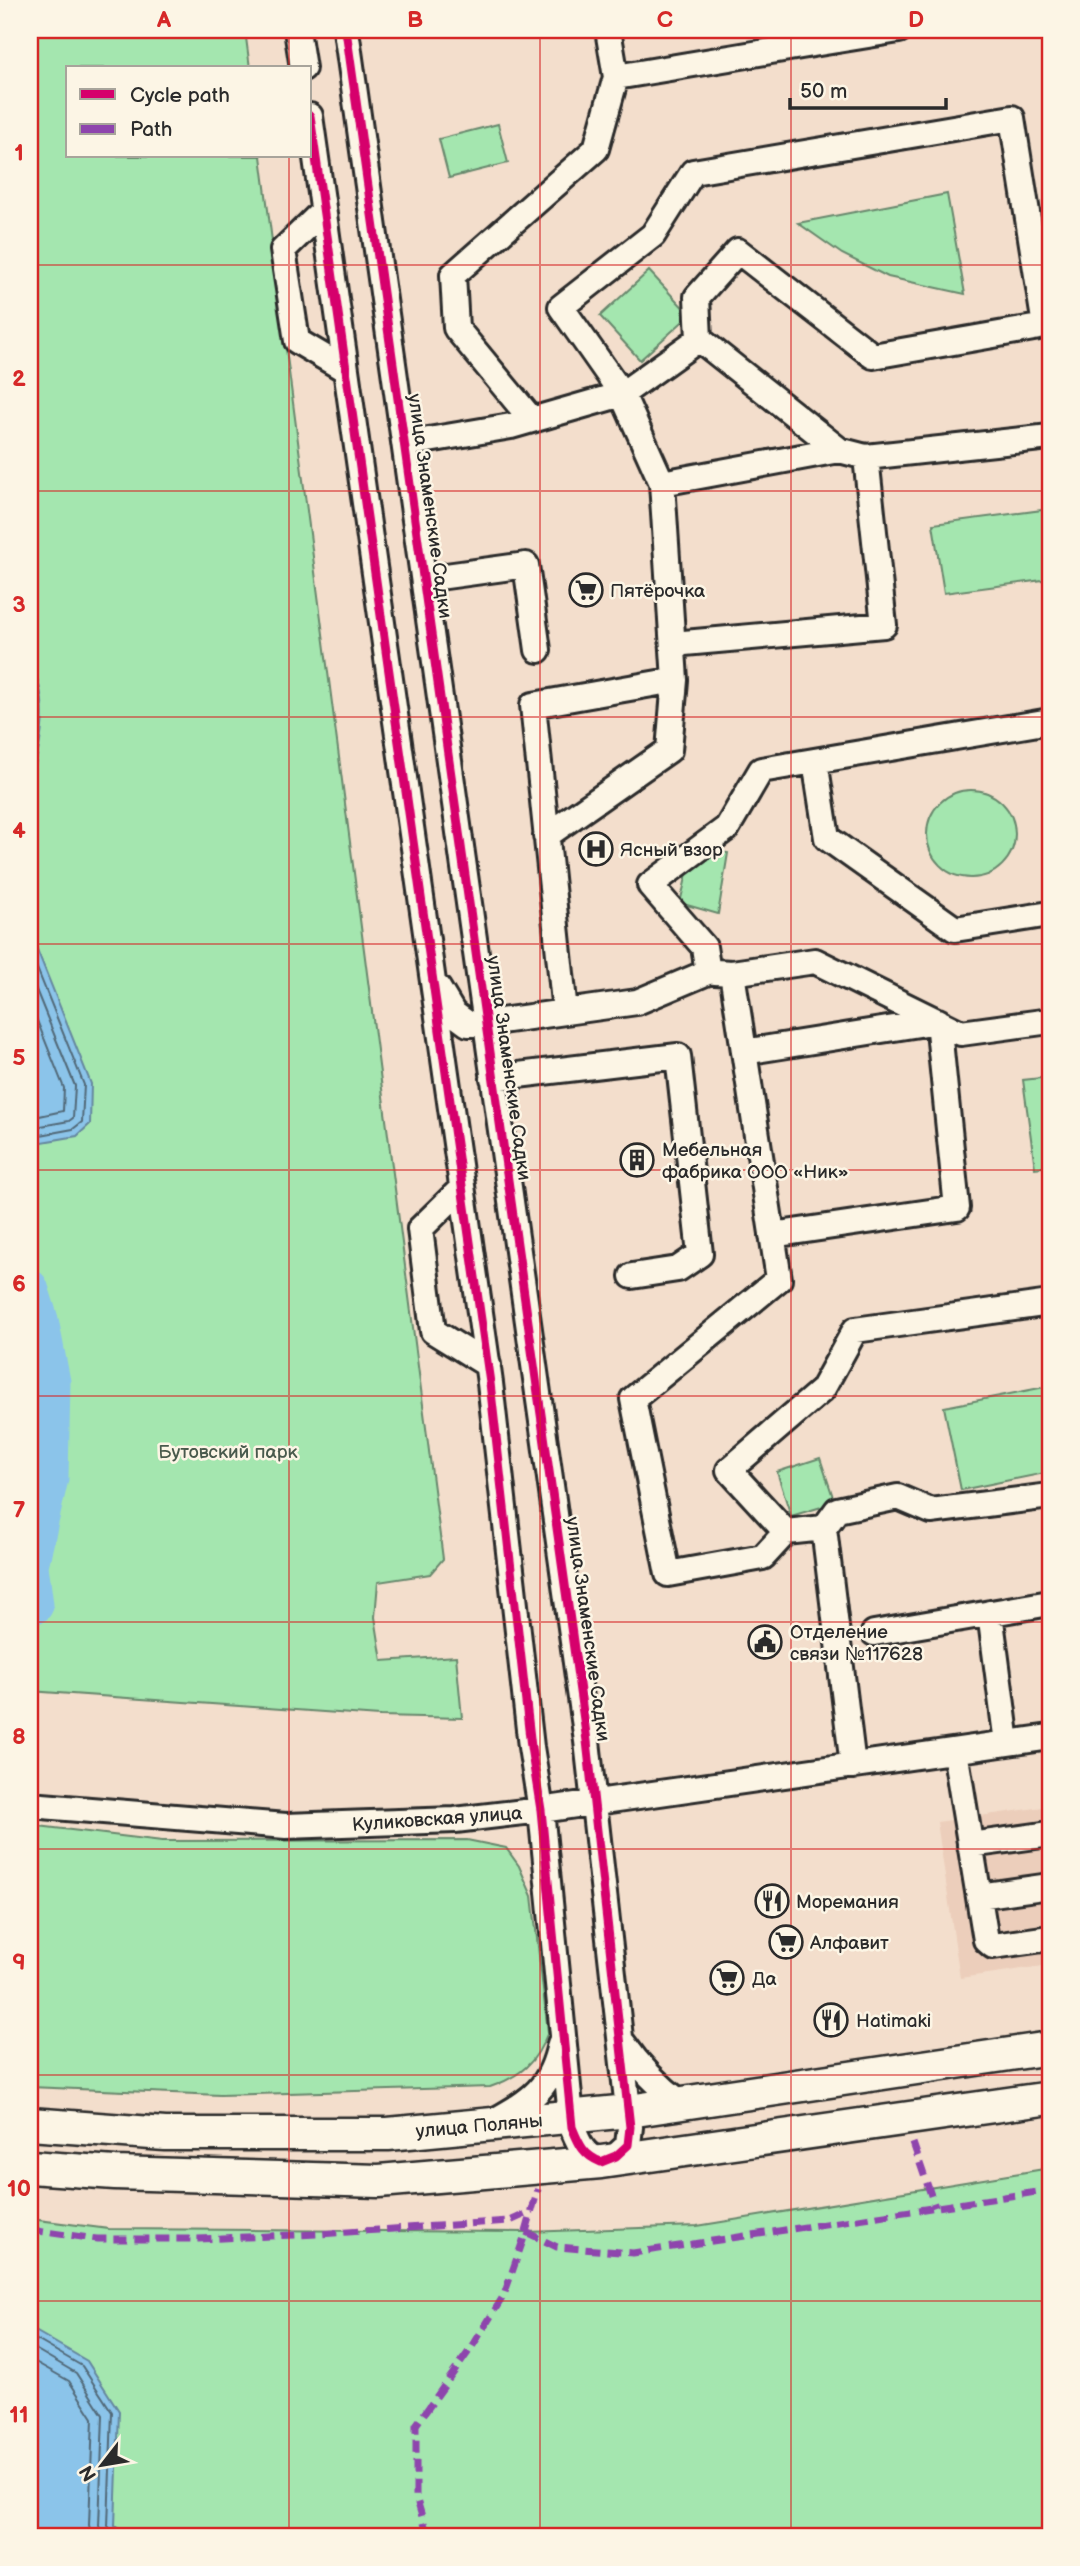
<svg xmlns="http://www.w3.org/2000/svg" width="1080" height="2566" font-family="'Balsamiq Sans',sans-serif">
	<rect width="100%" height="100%" fill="#f3decc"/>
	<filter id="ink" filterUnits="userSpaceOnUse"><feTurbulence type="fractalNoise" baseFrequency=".0143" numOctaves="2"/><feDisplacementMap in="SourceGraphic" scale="14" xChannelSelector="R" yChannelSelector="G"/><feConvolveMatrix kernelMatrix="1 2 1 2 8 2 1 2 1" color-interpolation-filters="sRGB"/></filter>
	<g filter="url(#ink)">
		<!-- built -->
		<path fill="#eccebb" d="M1050 1806V1965L960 1978 937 1822Z"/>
		<!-- green -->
		<path fill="#a4e6af" stroke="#68886d" stroke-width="2" d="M30 30H245L250 68H68V156H261L443 1559 430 1574 378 1582 375 1617 382 1661 456 1656 462 1718 380 1716 30 1691Z
			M498 124 508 163 449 178 439 139Z
			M947 194 965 294 888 277 842 254 798 223Z
			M649 271 690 315 640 360 600 316Z
			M1050 509V579L944 593 933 524Z
			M927 834a44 44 0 1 1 88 0a44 44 0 1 1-88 0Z
			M693 848 728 853 718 914 680 903Z
			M1050 1077V1166L1035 1168 1023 1080Z
			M1050 1386V1472L961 1490 944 1407Z
			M820 1458 835 1503 791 1516 777 1472Z
			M30 1825 162 1841 467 1840 506 1848 519 1866 532 1896 548 2032C536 2063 521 2076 490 2087L220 2095 30 2087Z
			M1050 2168V2536H30V2219L109 2229 526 2232 697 2226Z"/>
		<!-- water -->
		<path fill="#8bc4ea" stroke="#65879e" stroke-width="2" d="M30 664C52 701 41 745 30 784Z
			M30 932 91 1084 90 1124 77 1136 30 1144Z
			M30 2328 87 2361 119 2411 115 2526 127 2536H30Z"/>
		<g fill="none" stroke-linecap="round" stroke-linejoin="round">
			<!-- shore -->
			<path stroke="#516877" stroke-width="2" d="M30 678C42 699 34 736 30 759
				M30 951 84 1085 82 1122 73 1129 30 1137
				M30 975 75 1086 73 1118 69 1121 30 1128
				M30 1003 64 1088 63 1111 30 1118
				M30 2336 82 2366 112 2412 108 2526 116 2536
				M30 2346 76 2373 103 2415 99 2526 103 2536
				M30 2359 69 2381 93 2418 89 2525 91 2536"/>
			<!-- river -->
			<path stroke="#8bc4ea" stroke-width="37" d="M30 1288 40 1320 52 1382 50 1478 30 1565
				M30 1566 35 1605"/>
			<defs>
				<path id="minor" d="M297 30 303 68
					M819 43 899 30
					M616 77 819 43 817 30
					M310 116 490 1383 531 1747 541 1810 572 2127C579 2144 583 2155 601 2162L616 2156 628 2145 630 2127 587 1741 346 30
					M323 211 283 250 297 341 346 370
					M1045 326 873 356 738 251 697 297 699 339 622 394 561 307 653 235 693 172 1012 118 1045 326H1050
					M699 339 839 450 866 457 1050 437
					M532 420 456 328 453 275 596 149 616 77 608 30
					M405 444 511 426 622 394 662 483 675 680 533 705 565 1012
					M662 483 839 450
					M424 579 526 565 538 650
					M673 644 884 625 866 457
					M815 761 827 838 955 929 1050 914
					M546 836 669 750 675 680
					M715 972 732 973 815 961 961 1033 1050 1021
					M732 973 779 1279 633 1399 668 1574 763 1557 786 1532 824 1528 837 1510 898 1497 931 1511 1050 1496
					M438 988 453 1013 468 1024 486 1023 637 1002 708 972 704 947 650 885 727 828 761 770 1050 721
					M744 1052 938 1021 957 1208 772 1235
					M493 1078 678 1056 700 1254 678 1269 632 1276
					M462 1188 420 1229 433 1331 488 1365
					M824 1528 853 1766
					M786 1532 729 1470 822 1390 855 1330 1050 1303
					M990 1613 1007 1743
					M874 1633 1050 1603
					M955 1751 986 1940 993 1946 1050 1938
					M30 1805 286 1826 455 1820 541 1810 1050 1737
					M970 1845 1050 1834
					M979 1896 1050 1886
					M623 2043C640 2068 658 2086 682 2104
					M494 2121C532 2100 551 2088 560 2044"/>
				<path id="major" d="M30 2124 165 2134H388L629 2111 1050 2048
					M30 2167 115 2173 379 2181 601 2162 1050 2098"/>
			</defs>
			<!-- minor casing -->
			<use href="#minor" stroke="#2b2b2b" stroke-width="30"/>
			<!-- major casing -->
			<use href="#major" stroke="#2b2b2b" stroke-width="37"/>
			<!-- minor -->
			<use href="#minor" stroke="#fcf5e5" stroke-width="24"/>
			<!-- major -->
			<use href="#major" stroke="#fcf5e5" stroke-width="32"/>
			<!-- quiet -->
			<path stroke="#8e44ad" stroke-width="7" stroke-dasharray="14 7" stroke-linecap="butt" d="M913 2143 935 2207
				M30 2230 97 2239H198L319 2234 510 2221 532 2211
				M526 2232 557 2247 633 2253 1050 2190
				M428 2536 416 2497V2425L472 2347 504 2295 526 2232 538 2189"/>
			<defs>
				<path id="cycleway" d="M310 116 490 1383 531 1747 541 1810 572 2127C579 2144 583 2155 601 2162L616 2156 628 2145 630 2127 587 1741 346 30"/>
			</defs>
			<!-- cycleway casing -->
			<use href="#cycleway" stroke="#fcf5e5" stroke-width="13"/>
			<!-- cycleway -->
			<use href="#cycleway" stroke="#d6006c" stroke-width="9"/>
		</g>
	</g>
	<!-- grid -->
	<path fill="none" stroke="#d62828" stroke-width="2" stroke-opacity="0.55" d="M289 30V68M540 30V2536M791 30V2536M289 156V2536M30 265H1050M30 491H1050M30 717H1050M30 944H1050M30 1170H1050M30 1396H1050M30 1622H1050M30 1849H1050M30 2075H1050M30 2301H1050"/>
	<!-- icons -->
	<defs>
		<symbol id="supermarket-ring" viewBox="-11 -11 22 22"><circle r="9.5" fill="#fcf5e5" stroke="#2b2b2b" stroke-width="1.5"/><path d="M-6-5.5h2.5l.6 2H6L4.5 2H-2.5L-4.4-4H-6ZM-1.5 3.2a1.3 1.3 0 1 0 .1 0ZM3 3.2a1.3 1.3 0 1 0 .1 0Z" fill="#2b2b2b"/></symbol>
		<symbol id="hospital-ring" viewBox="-11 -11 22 22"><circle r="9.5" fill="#fcf5e5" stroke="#2b2b2b" stroke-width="1.5"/><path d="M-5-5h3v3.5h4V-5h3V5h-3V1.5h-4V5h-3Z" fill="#2b2b2b"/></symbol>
		<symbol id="building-ring" viewBox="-11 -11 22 22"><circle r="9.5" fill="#fcf5e5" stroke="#2b2b2b" stroke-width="1.5"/><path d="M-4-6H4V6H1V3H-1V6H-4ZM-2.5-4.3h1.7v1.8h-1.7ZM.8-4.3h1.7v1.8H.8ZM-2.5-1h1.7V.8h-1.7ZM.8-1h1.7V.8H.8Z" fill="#2b2b2b"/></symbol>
		<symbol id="civic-ring" viewBox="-11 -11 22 22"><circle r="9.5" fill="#fcf5e5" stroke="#2b2b2b" stroke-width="1.5"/><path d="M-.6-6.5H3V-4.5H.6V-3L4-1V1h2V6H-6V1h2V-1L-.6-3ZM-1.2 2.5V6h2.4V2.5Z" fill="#2b2b2b"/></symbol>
		<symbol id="restaurant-ring" viewBox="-11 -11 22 22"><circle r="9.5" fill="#fcf5e5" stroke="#2b2b2b" stroke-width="1.5"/><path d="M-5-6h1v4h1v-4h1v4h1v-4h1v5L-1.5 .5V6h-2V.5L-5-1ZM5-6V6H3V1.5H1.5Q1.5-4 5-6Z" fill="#2b2b2b"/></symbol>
	</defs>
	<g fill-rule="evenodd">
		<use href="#supermarket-ring" x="567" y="571" width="38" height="38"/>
		<use href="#hospital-ring" x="577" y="830" width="38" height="38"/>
		<use href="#building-ring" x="618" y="1141" width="38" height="38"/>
		<use href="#civic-ring" x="746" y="1623" width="38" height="38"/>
		<use href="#restaurant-ring" x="753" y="1882" width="38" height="38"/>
		<use href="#supermarket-ring" x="767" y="1923" width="38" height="38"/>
		<use href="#supermarket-ring" x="708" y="1959" width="38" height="38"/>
		<use href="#restaurant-ring" x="812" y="2001" width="38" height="38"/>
	</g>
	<g text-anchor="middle" stroke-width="5" stroke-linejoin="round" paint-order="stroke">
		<!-- street labels -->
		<g font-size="19" fill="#2b2b2b" stroke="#fcf5e5">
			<text transform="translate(431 506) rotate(82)" y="7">улица Знаменские Садки</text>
			<text transform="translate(510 1068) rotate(82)" y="7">улица Знаменские Садки</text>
			<text transform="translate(589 1629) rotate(82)" y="7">улица Знаменские Садки</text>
			<text transform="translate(437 1818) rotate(-4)" y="7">Куликовская улица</text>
			<text transform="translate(479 2125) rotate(-5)" y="7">улица Поляны</text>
		</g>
		<!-- poi labels -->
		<g font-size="19" fill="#2b2b2b" stroke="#fcf5e5" text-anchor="start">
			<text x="610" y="597">Пятёрочка</text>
			<text x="620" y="856">Ясный взор</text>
			<text x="662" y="1156">Мебельная<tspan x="662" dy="22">фабрика ООО «Ник»</tspan></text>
			<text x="790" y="1638">Отделение<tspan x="790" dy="22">связи №117628</tspan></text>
			<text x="796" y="1908">Моремания</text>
			<text x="810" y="1949">Алфавит</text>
			<text x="752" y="1985">Да</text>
			<text x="856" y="2027">Hatimaki</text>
		</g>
		<!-- park labels -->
		<g font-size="19" fill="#495a4c" stroke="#fcf5e5">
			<text x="228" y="1458">Бутовский парк</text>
		</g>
	</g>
	<!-- margin -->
	<rect width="1080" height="2566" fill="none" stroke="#fcf5e5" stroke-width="77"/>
	<!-- legend -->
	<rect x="66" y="66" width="245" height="91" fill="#fcf5e5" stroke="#a8a49b" stroke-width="2"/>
	<rect x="80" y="89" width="35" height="10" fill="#d6006c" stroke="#a8a49b" stroke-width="2"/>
	<text x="130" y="102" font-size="21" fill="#2b2b2b">Cycle path</text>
	<rect x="80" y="124" width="35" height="10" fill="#8e44ad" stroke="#a8a49b" stroke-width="2"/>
	<text x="130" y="136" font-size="21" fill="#2b2b2b">Path</text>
	<!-- north arrow -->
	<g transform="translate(102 2465) rotate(239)" stroke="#fcf5e5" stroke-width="5" paint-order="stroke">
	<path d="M0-5L12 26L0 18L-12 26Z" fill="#2b2b2b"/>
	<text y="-10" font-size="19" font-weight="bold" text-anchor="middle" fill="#2b2b2b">N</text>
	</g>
	<!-- scale -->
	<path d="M790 98v10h156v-10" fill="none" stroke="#2b2b2b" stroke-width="3.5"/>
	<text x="800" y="98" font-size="21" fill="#2b2b2b" stroke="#fcf5e5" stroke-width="5" paint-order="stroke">50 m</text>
	<rect x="38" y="38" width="1004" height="2490" fill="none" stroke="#d62828" stroke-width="2.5"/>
	<g font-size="23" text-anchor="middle" font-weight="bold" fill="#d62828">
		<text x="164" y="27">A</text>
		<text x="415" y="27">B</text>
		<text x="665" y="27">C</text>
		<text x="916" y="27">D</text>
		<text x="19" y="160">1</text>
		<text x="19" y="386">2</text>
		<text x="19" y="612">3</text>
		<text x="19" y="838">4</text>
		<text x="19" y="1065">5</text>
		<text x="19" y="1291">6</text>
		<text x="19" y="1517">7</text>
		<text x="19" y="1744">8</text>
		<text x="19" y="1970">9</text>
		<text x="19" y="2196">10</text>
		<text x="19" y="2422">11</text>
	</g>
</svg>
